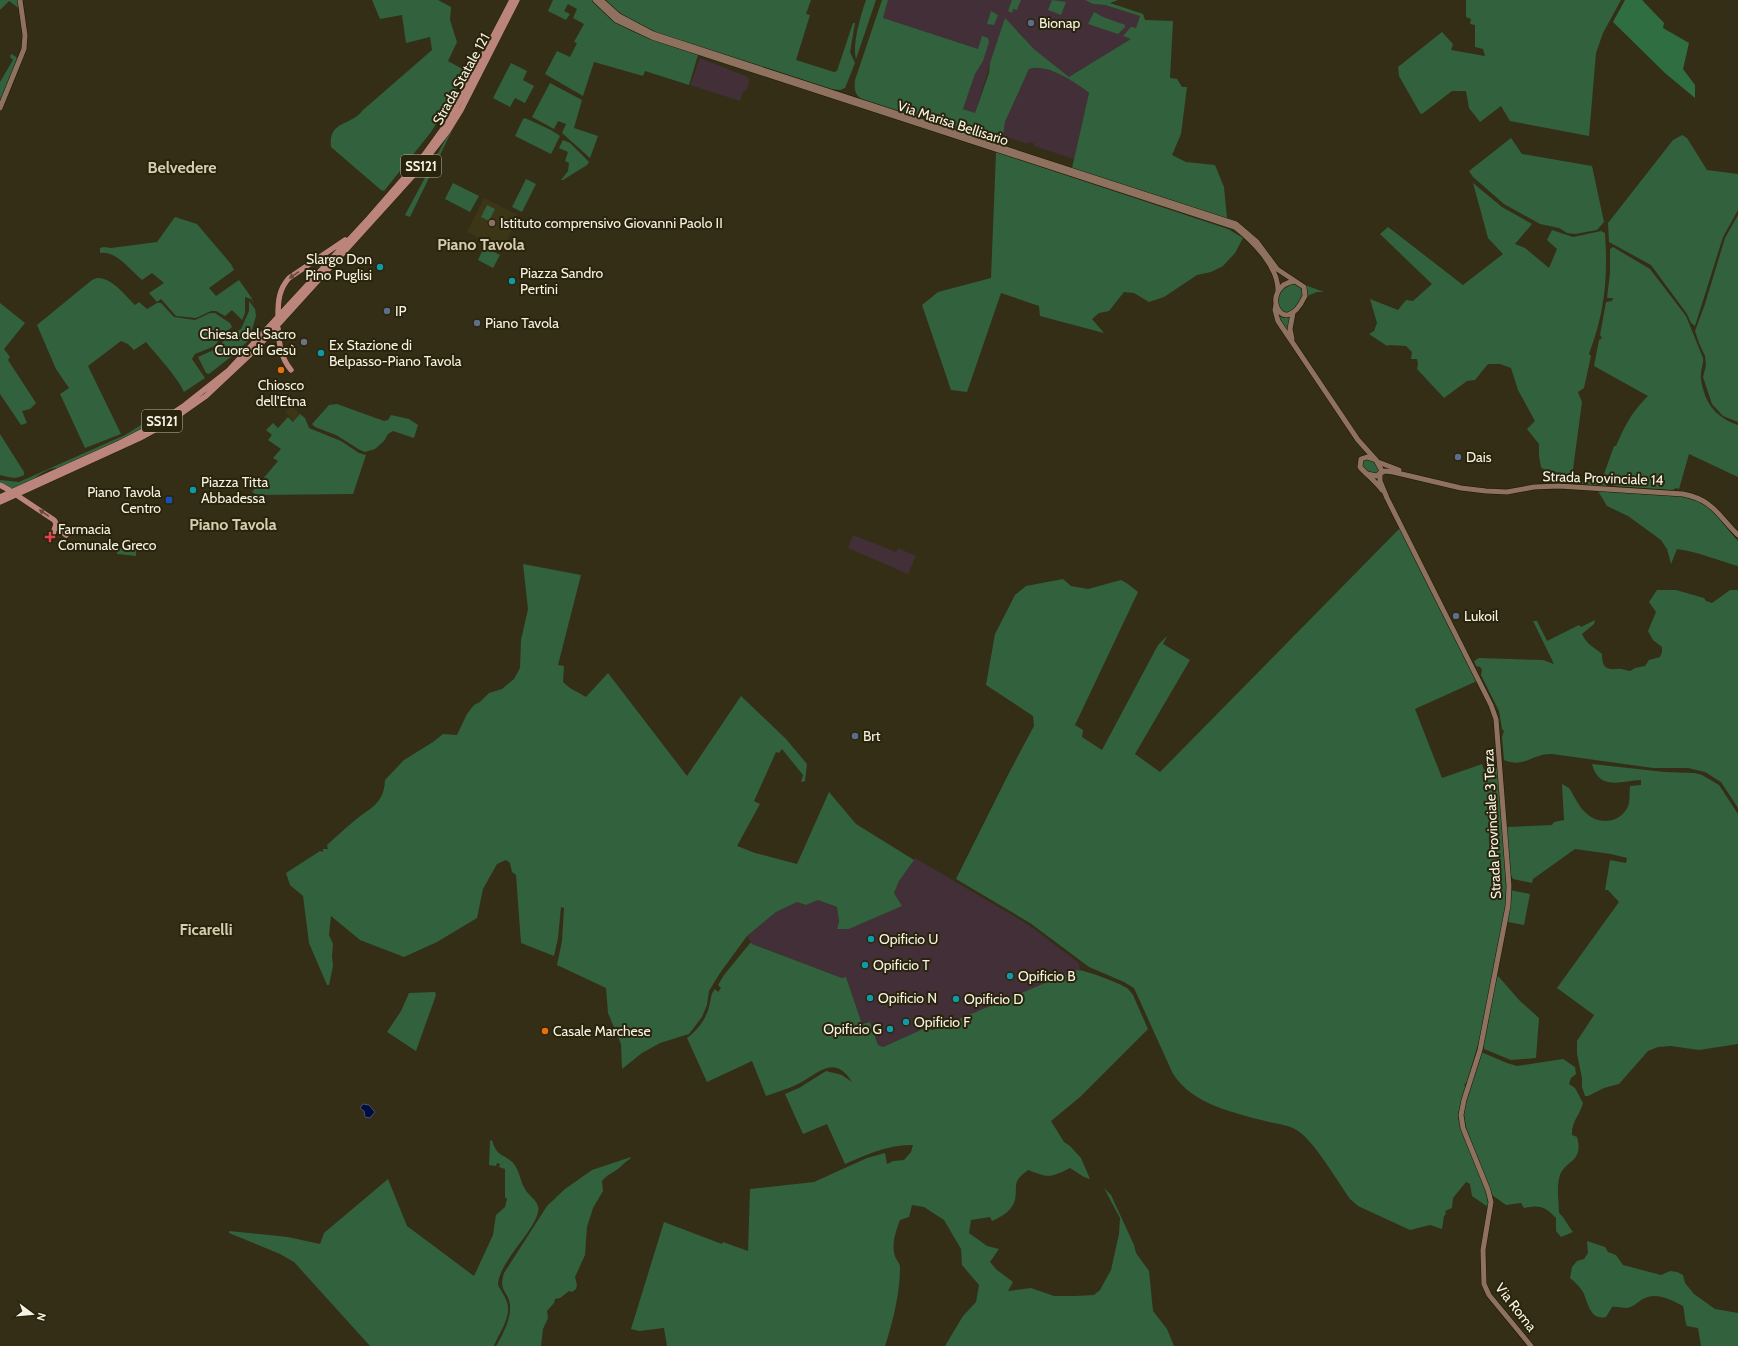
<svg xmlns="http://www.w3.org/2000/svg" width="1738" height="1346" font-family="Cabin,sans-serif">
	<rect width="100%" height="100%" fill="#342e16"/>
	<!-- built -->
	<path fill="#3d3616" d="M484 198 518 215 503 250 467 232Z
		M290 407H293L300 414 294 421 285 412Z"/>
	<!-- industrial -->
	<path fill="#422f37" d="M888 0H1085L1093 4 1105 5 1140 16 1136 28 1123 36 1132 39 1072 80 1089 93 1074 159 1034 146 1035 144 1029 142 1028 144 1003 136 1005 122 1029 69 1035 50 1018 31 996 45 975 113 963 109 975 74 983 61 883 18Z
		M700 58 748 77 749 81 747 90 743 92 740 101 690 85Z
		M853 535 896 552 898 548 916 556 908 574 848 548Z
		M915 858 1029 925 1079 963 1080 970 933 1030 923 1029 883 1047 878 1045 870 1022 862 1024 846 977 842 978 752 944 747 936 776 912 797 902 806 905 818 900 837 907 839 922 849 929 901 906 894 893 899 881Z"/>
	<!-- green -->
	<path fill="#32613d" d="M0 0H19L20 9 9 1 0 10Z
		M372 0H438L451 7 450 20 457 42 448 61 466 71 445 110 431 132 384 191 381 190 331 147C328 120 352 126 363 110L432 50 430 37 406 43 402 15 380 19Z
		M553 0H592C622 34 658 41 698 55L689 85 645 71 643 76 594 62 583 96 545 74 557 51 570 57 577 43 574 42 584 24 573 18 577 9 568 4 564 11 570 14 566 20 548 11Z
		M606 0H811L806 14 810 15 796 60 834 72 837 71 853 23H855L850 52 855 63 845 88 840 90 829 89C798 79 767 68 736 58 694 45 636 35 606 0Z
		M866 0H876L856 59C852 45 861 14 866 0Z
		M882 0H888L883 18 978 49 982 36 988 38 989 42 983 61 975 74 963 109 975 113 989 73 990 63 1005 18 1035 50 1069 77 1131 39 1123 36 1131 27 1136 28 1140 16 1105 5 1093 4 1085 0H1118L1110 3 1143 14 1145 20 1173 21 1170 78 1177 79 1182 87H1187L1181 134 1172 155 1186 162 1215 165 1224 187 1227 218 1072 168 1089 93C1075 82 1047 63 1029 69L1005 122 1003 136 1009 138 1007 147 863 100C855 95 854 90 855 80Z
		M1012 0H1021L1017 10 1013 9 1012 13 1008 11Z
		M1052 0 1066 2 1061 15 1048 10Z
		M1466 0H1621L1603 33 1596 53 1589 136 1510 121 1501 106 1480 122 1469 108 1466 91H1452L1422 114 1420 113 1399 76 1398 67 1442 32 1453 44 1451 50 1485 56 1483 49 1475 47V25L1470 24 1471 19 1466 17Z
		M991 11 998 15 994 25 987 24Z
		M1094 12 1103 17 1125 25V27L1118 34 1088 24Z
		M11 54 15 56 18 60 0 104V82L13 60 10 57Z
		M511 63 527 71 523 80 534 86 525 103 515 98 510 107 493 98Z
		M550 83 582 100 574 128 598 136 590 158 562 133 566 124 558 121 554 129 532 117Z
		M459 116 410 217 405 215 444 142Z
		M525 118 551 130 560 136 551 154 515 136 523 119Z
		M1682 135 1687 138 1707 170 1738 174V210L1723 237 1695 326 1691 323 1687 314 1651 265 1609 242 1608 223 1673 140Z
		M1511 138 1522 154 1592 166 1604 222 1597 230 1575 234 1567 233 1559 228 1540 224 1504 204 1473 177 1469 171Z
		M563 140 570 143 589 162 587 165 563 180H561L568 171 569 163 565 161 568 152 559 148Z
		M996 152 1228 229 1243 238 1235 253 1223 266 1211 272 1197 275 1164 297 1149 302 1134 293 1124 292 1109 311 1099 313 1092 319 1104 333 1040 316 1039 306 1001 293 967 392 951 390 922 305 938 292 991 278Z
		M526 179 536 184 522 212 512 207Z
		M453 183 479 196 470 212 445 199Z
		M1473 183 1502 207 1532 224 1515 244 1525 248 1549 268 1557 249 1547 240 1552 230 1573 237 1601 231 1605 233C1608 277 1605 312 1589 354L1591 356 1584 388 1578 392 1582 402 1571 484 1558 482 1541 467 1539 456V444L1527 429 1535 421 1518 390 1511 368 1500 364H1488L1475 380 1467 381 1444 398 1417 369 1418 364 1417 359H1411L1412 352 1406 346 1389 345 1387 346 1369 334 1374 331 1377 323 1370 299 1398 310 1406 300 1413 301 1432 284 1380 234 1388 227 1463 285 1503 254 1488 238Z
		M487 205 495 209 489 221 481 217Z
		M1738 215V422L1723 416 1712 404 1703 377 1706 365 1705 356 1699 343 1695 331 1705 304 1725 238Z
		M175 217 197 224 231 264 234 270 209 288 216 296 239 280 251 297 254 304 251 299 245 297V313L242 320 232 310 225 316 216 311H211L196 318 176 316 161 299 157 302 149 293 164 283 152 273 142 280C130 270 116 250 100 253V248L104 247 111 248 157 242Z
		M484 247 500 255 493 268 478 260Z
		M1613 247 1650 269 1686 316 1703 358C1704 364 1701 368 1701 373 1700 379 1702 384 1703 389 1708 408 1720 419 1738 425V477L1689 454 1679 489 1676 488 1673 490 1614 486 1612 484 1608 483 1606 486 1580 484 1578 482C1586 480 1595 485 1603 477L1614 446H1616C1626 424 1631 413 1648 396L1594 366 1599 340 1602 338 1600 335 1606 302 1612 301 1613 298H1607L1610 273V249Z
		M97 278C111 277 125 295 135 305L139 302 147 309 157 303H161L174 317 195 320 210 313H215L230 323 232 327 220 338 215 346 195 354 192 359 205 378 184 392C176 375 158 357 146 342L134 350 128 344 121 341 88 366 121 434 85 448 60 394 69 388 56 369 37 325 92 280Z
		M1290 284H1296L1301 287 1303 296 1292 311 1289 313 1281 312C1276 300 1278 290 1290 284Z
		M1305 285 1324 292H1317L1307 296Z
		M249 301 255 309 256 316 249 340 232 356 209 374 206 373 198 357 218 348 227 336 241 329 249 311Z
		M0 303 25 323 4 349 10 357 8 360 36 403 30 409 22 411 27 423 21 425 0 394Z
		M1279 316 1284 318H1289V335L1279 321Z
		M337 404 384 421 388 420 391 415 409 419 418 425 414 438 393 431 388 434 384 441 375 449 365 452 360 450 336 435 315 427 312 424 329 405Z
		M164 413 167 414 126 437 58 468C47 468 41 474 32 480 26 484 17 486 10 489L0 484V480L19 482 125 435 159 414Z
		M300 414 305 418 309 428 341 441 359 453 366 455 353 494 257 495 252 492 278 461 273 458 281 449 268 440 272 435 266 430 273 423 278 428 288 417 293 422Z
		M0 434 24 472V475C16 480 9 477 0 475Z
		M1366 459C1372 460 1378 464 1380 470L1377 474H1372L1363 468V461Z
		M1598 491C1627 492 1689 490 1710 508 1721 518 1728 531 1738 541V566C1717 560 1698 552 1677 549L1671 564 1667 549 1661 540 1628 516 1607 506Z
		M1399 529H1401L1477 681 1415 709 1442 778 1482 764 1484 770 1498 768 1507 886 1506 906 1481 1034 1467 1082 1464 1085 1466 1087 1458 1114 1459 1122C1467 1141 1490 1187 1488 1207L1472 1196 1470 1184 1466 1182 1453 1198 1452 1208 1445 1211 1446 1214 1444 1216 1442 1229 1430 1225 1410 1230 1358 1206 1350 1199C1338 1182 1314 1141 1298 1131 1290 1125 1278 1124 1269 1122 1235 1113 1193 1105 1173 1074L1134 988 1124 982 1089 967 1030 923 956 879 1009 773 1034 726 1033 716 986 685 995 634 1015 595 1026 586 1063 579 1071 586 1088 589 1121 580 1128 584 1138 592 1075 725 1083 730 1082 737 1102 750 1158 645 1167 636 1163 644 1190 660 1135 754 1160 772Z
		M136 546V556L117 554V549Z
		M523 564 581 575 558 665 564 666 563 682 570 688 586 697 608 673 687 776 741 696 786 739 807 764 805 781 801 782 803 775 782 749 779 753 776 752 754 801 760 804 737 846 755 853 797 864 829 792 856 824 914 860 899 881 894 893 902 906 849 929H837L839 922 837 907 818 900 806 905 797 902 776 912 747 936 720 973 709 991 707 1005 702 1017 689 1034 660 1043 642 1053 622 1069 621 1044 608 1013 606 988 557 965 562 941 564 908 561 907 558 938 554 956 521 943 516 875 512 872 510 863 506 860 497 864 483 889 477 918 437 942 404 957 360 940 331 916 329 935 333 944 332 956 333 966 329 985H327L309 943 303 896 290 885 286 873 320 851 323 852V849H328L327 845C336 837 344 829 353 822 369 808 384 805 385 780L404 760 433 742 443 734 457 735 467 714 474 705 480 702 489 693 502 689 514 679 520 668 521 640 528 609Z
		M1657 590H1676L1704 598 1706 601 1712 603 1730 590H1738V808L1721 782 1705 772 1688 768H1653L1552 754C1533 753 1524 769 1504 760L1502 737 1504 731 1502 729 1499 711 1481 675 1482 670 1480 667 1476 666 1474 661 1479 658 1543 660 1554 664 1533 621H1537L1547 641 1579 625 1581 627 1595 620 1594 624 1582 634C1587 645 1594 647 1602 654 1602 666 1605 670 1617 669 1621 668 1626 671 1630 671L1635 668 1645 666 1649 660 1660 657 1662 652V647L1653 640 1648 631 1656 612 1649 602Z
		M1592 764 1665 772 1695 773 1702 775 1719 785 1738 814V1044L1699 1050 1671 1046 1658 1047 1648 1051 1619 1084 1604 1088 1588 1096H1585L1582 1087V1078L1577 1054V1041L1594 1015 1557 988 1619 902 1608 890H1605L1610 860 1626 863 1627 858 1611 854 1575 849 1533 879 1532 883 1513 879 1509 872 1507 827 1552 825 1554 822 1564 820 1562 784 1569 788C1574 795 1578 806 1586 813 1597 824 1617 824 1626 810 1631 804 1629 793 1630 786L1641 785V780C1621 781 1599 791 1592 764Z
		M1510 890 1530 894 1524 925 1508 922Z
		M751 942 752 944 842 978 846 977 862 1024 870 1022 878 1045 883 1047 923 1029 933 1030 1076 970C1084 969 1119 983 1127 988 1129 990 1131 992 1133 995L1148 1029 1080 1097 1051 1121 1064 1142 1070 1146 1081 1158 1090 1179 1084 1177 1070 1168C1050 1178 1049 1178 1028 1170 1011 1183 1018 1184 1015 1200 1012 1211 1001 1217 992 1221L990 1217 971 1220 969 1233 987 1246 999 1249 990 1262 997 1270 1013 1282 1008 1291 1031 1288 1054 1296H1075L1094 1295 1100 1290 1111 1270 1119 1234 1120 1218 1104 1188 1111 1195 1134 1245 1136 1253 1149 1271 1153 1311 1167 1329 1174 1346H945L963 1316 976 1302 979 1285 962 1265 961 1249 944 1220 924 1207 912 1205 909 1217 900 1220C896 1231 891 1244 895 1256 896 1260 900 1263 900 1267 900 1294 893 1321 885 1346H667L664 1328 639 1331 631 1329 664 1222 722 1244 723 1242 748 1251 750 1189 814 1182 867 1158 885 1153 887 1164 893 1161 904 1160 911 1152 913 1145C890 1144 865 1155 845 1164L827 1124 803 1134 785 1094 799 1088 826 1071 842 1075 852 1082C834 1053 818 1074 798 1084 788 1089 776 1092 766 1096L752 1061 707 1082 687 1038C697 1031 706 1019 709 1007 711 1001 710 994 715 989L718 992 721 988 718 985 724 975Z
		M1498 976 1520 1001 1539 1018 1536 1058 1511 1060 1484 1049C1482 1037 1492 985 1498 976Z
		M435 992 436 995 416 1051 387 1032 401 1011 409 993Z
		M1481 1052 1507 1063 1517 1066 1563 1059 1575 1067 1576 1074 1571 1078 1569 1084 1575 1088 1583 1103C1580 1115 1571 1122 1572 1135L1577 1137C1584 1162 1566 1160 1560 1175 1556 1187 1559 1201 1559 1213 1565 1218 1568 1226 1573 1232L1561 1237 1556 1231V1218C1544 1206 1540 1205 1524 1208L1521 1203 1506 1205 1492 1195 1466 1127 1464 1115 1465 1106Z
		M492 1140C497 1158 504 1153 514 1164 520 1172 520 1181 525 1189 529 1196 535 1198 538 1206 543 1224 498 1261 498 1285 501 1291 505 1296 507 1302 512 1317 499 1333 494 1346H370L294 1262 280 1254 229 1233V1231L288 1237 320 1244 324 1233 388 1179 407 1226 474 1276 493 1235 496 1215 505 1207 507 1199 505 1197V1169L499 1167 500 1164 497 1163 496 1166 489 1165 490 1141Z
		M631 1157 630 1159C625 1162 622 1165 618 1169 612 1173 607 1175 602 1181L603 1191 593 1208 587 1227 585 1255 575 1277 577 1285 576 1289 572 1292 569 1291 560 1298 555 1299 554 1303 547 1311 548 1318 543 1329 541 1346H496C503 1334 511 1319 510 1305 508 1290 498 1292 504 1273L547 1206 565 1189 592 1170Z
		M1587 1241 1605 1247 1608 1252 1616 1255 1623 1265 1661 1275 1670 1271 1677 1272 1683 1275 1685 1283 1694 1294 1715 1309 1738 1313V1346H1701L1698 1328 1687 1326C1684 1319 1685 1313 1683 1306 1670 1299 1655 1291 1641 1300 1637 1303 1633 1307 1627 1308 1622 1308 1617 1306 1612 1307L1606 1317C1590 1321 1588 1302 1583 1292 1579 1286 1575 1282 1570 1278L1572 1267 1577 1261 1584 1259 1588 1253Z"/>
	<!-- forest -->
	<path fill="#2f6e40" d="M1625 0H1642L1664 23 1663 28 1689 43 1683 69 1695 85V98L1665 73 1613 22Z"/>
	<!-- water -->
	<path fill="#000d3f" stroke="#4a5270" d="M363 1104 369 1105 375 1112 370 1118 365 1117 364 1111 360 1108Z"/>
	<g fill="none" stroke-linecap="round" stroke-linejoin="round">
		<defs>
			<path id="secondary" d="M595 0 616 20 652 37 1235 227C1254 242 1279 267 1278 292
				M601 0 619 16 653 34 1236 224 1257 242 1277 269 1295 281
				M0 108 24 49 25 35 20 0
				M1295 281 1304 287 1305 296C1282 344 1258 286 1295 281Z
				M1276 304 1275 310 1278 321 1358 440 1376 460
				M1292 339 1290 329 1293 313
				M1378 462 1399 470
				M1381 473 1385 471 1393 472 1461 488 1486 491 1507 492 1534 487 1559 486 1683 494C1714 500 1718 516 1738 535
				M1367 474 1377 476 1382 471 1376 460 1367 457 1361 459 1360 467C1367 475 1375 481 1382 490
				M1380 474V481L1387 498 1491 705 1496 719 1509 886 1508 906 1480 1050 1464 1100 1461 1115 1463 1128 1488 1190 1491 1202 1483 1250 1484 1284 1489 1295 1531 1346"/>
			<path id="primary" d="M278 315C278 301 279 289 289 278L345 240
				M278 328C279 344 281 358 291 370
				M0 485 9 490
				M18 496 54 520 61 531 66 535
				M0 497 120 443 155 425 185 405 228 371 369 218 424 155 450 119 512 0
				M0 502 140 438 169 422 206 396 256 349 412 177 448 131 461 110 517 0
				M53 534 56 524"/>
		</defs>
		<!-- secondary casing -->
		<use href="#secondary" stroke="#1b1601" stroke-width="6"/>
		<!-- primary casing -->
		<use href="#primary" stroke="#1b1601" stroke-width="6"/>
		<!-- secondary -->
		<use href="#secondary" stroke="#8f715f" stroke-width="5"/>
		<!-- primary -->
		<use href="#primary" stroke="#bc857b" stroke-width="5.5"/>
	</g>
	<!-- one-way arrows -->
	<defs><path id="oneway-solid" d="M-6-.8H1V-3.2L6.5 0L1 3.2V.8H-6Z"/></defs>
	<g fill="#644b38">
		<use href="#oneway-solid" transform="translate(294 275) rotate(145)"/>
		<use href="#oneway-solid" transform="translate(44 513) rotate(-145)"/>
	</g>
	<!-- markers -->
	<g fill="#5c6f8a" stroke="#2a240c" stroke-width="1.5">
		<circle cx="1031" cy="23" r="4"/>
		<circle cx="387" cy="311" r="4"/>
		<circle cx="477" cy="323" r="4"/>
		<circle cx="1458" cy="457" r="4"/>
		<circle cx="1456" cy="616" r="4"/>
		<circle cx="855" cy="736" r="4"/>
	</g>
	<circle fill="#8d6e63" stroke="#2a240c" stroke-width="1.5" cx="492" cy="223" r="4"/>
	<g fill="#0f9aa8" stroke="#2a240c" stroke-width="1.5">
		<circle cx="380" cy="267" r="4"/>
		<circle cx="512" cy="281" r="4"/>
		<circle cx="321" cy="353" r="4"/>
		<circle cx="193" cy="490" r="4"/>
		<circle cx="871" cy="939" r="4"/>
		<circle cx="865" cy="965" r="4"/>
		<circle cx="1010" cy="976" r="4"/>
		<circle cx="870" cy="998" r="4"/>
		<circle cx="956" cy="999" r="4"/>
		<circle cx="906" cy="1022" r="4"/>
		<circle cx="890" cy="1029" r="4"/>
	</g>
	<circle fill="#6b7280" stroke="#2a240c" stroke-width="1.5" cx="304" cy="342" r="4"/>
	<g fill="#e8710a" stroke="#2a240c" stroke-width="1.5">
		<circle cx="281" cy="370" r="4"/>
		<circle cx="545" cy="1031" r="4"/>
	</g>
	<rect fill="#1a4fb4" stroke="#2a240c" stroke-width="1.5" x="165" y="496" width="8" height="8" rx="2"/>
	<path fill="#e0444e" stroke="#2a240c" stroke-width="1.5" d="M48 531h4v4h4v4h-4v4h-4v-4h-4v-4h4z"/>
	<g text-anchor="middle" stroke-width="4" stroke-linejoin="round" paint-order="stroke">
		<!-- shield labels -->
		<g fill="#2a240c" stroke="#b9b5a3" stroke-width="1">
			<rect x="401" y="155" width="40" height="22" rx="3"/>
			<rect x="142" y="410" width="40" height="22" rx="3"/>
		</g>
		<g font-size="13" font-weight="bold" fill="#f6f3e4">
			<text x="421" y="171">SS121</text>
			<text x="162" y="426">SS121</text>
		</g>
		<!-- poi labels -->
		<g font-size="14" fill="#f6f3e4" stroke="#2a240c" text-anchor="start">
			<text x="1039" y="28">Bionap</text>
			<text x="500" y="228">Istituto comprensivo Giovanni Paolo II</text>
			<text x="372" y="264" text-anchor="end">Slargo Don<tspan x="372" dy="16">Pino Puglisi</tspan></text>
			<text x="520" y="278">Piazza Sandro<tspan x="520" dy="16">Pertini</tspan></text>
			<text x="395" y="316">IP</text>
			<text x="485" y="328">Piano Tavola</text>
			<text x="296" y="339" text-anchor="end">Chiesa del Sacro<tspan x="296" dy="16">Cuore di Gesù</tspan></text>
			<text x="329" y="350">Ex Stazione di<tspan x="329" dy="16">Belpasso-Piano Tavola</tspan></text>
			<text x="281" y="390" text-anchor="middle">Chiosco<tspan x="281" dy="16">dell'Etna</tspan></text>
			<text x="1466" y="462">Dais</text>
			<text x="201" y="487">Piazza Titta<tspan x="201" dy="16">Abbadessa</tspan></text>
			<text x="161" y="497" text-anchor="end">Piano Tavola<tspan x="161" dy="16">Centro</tspan></text>
			<text x="58" y="534">Farmacia<tspan x="58" dy="16">Comunale Greco</tspan></text>
			<text x="1464" y="621">Lukoil</text>
			<text x="863" y="741">Brt</text>
			<text x="879" y="944">Opificio U</text>
			<text x="873" y="970">Opificio T</text>
			<text x="1018" y="981">Opificio B</text>
			<text x="878" y="1003">Opificio N</text>
			<text x="964" y="1004">Opificio D</text>
			<text x="914" y="1027">Opificio F</text>
			<text x="882" y="1034" text-anchor="end">Opificio G</text>
			<text x="553" y="1036">Casale Marchese</text>
		</g>
		<!-- street labels -->
		<g font-size="14" fill="#f6f3e4" stroke="#2a240c">
			<text transform="translate(461 79) rotate(-61)" y="5">Strada Statale 121</text>
			<text transform="translate(953 123) rotate(18)" y="5">Via Marisa Bellisario</text>
			<text transform="translate(1603 478) rotate(2)" y="5">Strada Provinciale 14</text>
			<text transform="translate(1492 824) rotate(-93)" y="5">Strada Provinciale 3 Terza</text>
			<text transform="translate(1516 1307) rotate(52)" y="5">Via Roma</text>
		</g>
		<!-- quarter labels -->
		<g font-size="16" font-weight="bold" fill="#d4cdb0" stroke="#2a240c">
			<text x="182" y="173">Belvedere</text>
			<text x="481" y="250">Piano Tavola</text>
			<text x="233" y="530">Piano Tavola</text>
			<text x="206" y="935">Ficarelli</text>
		</g>
	</g>
	<!-- north arrow -->
	<g transform="translate(32 1314) rotate(106)" stroke="#2a240c" stroke-width="3" paint-order="stroke">
	<path d="M0-3L7 15L0 10L-7 15Z" fill="#f6f3e4"/>
	<text y="-6" font-size="11" font-weight="bold" text-anchor="middle" fill="#f6f3e4">N</text>
	</g>
</svg>
